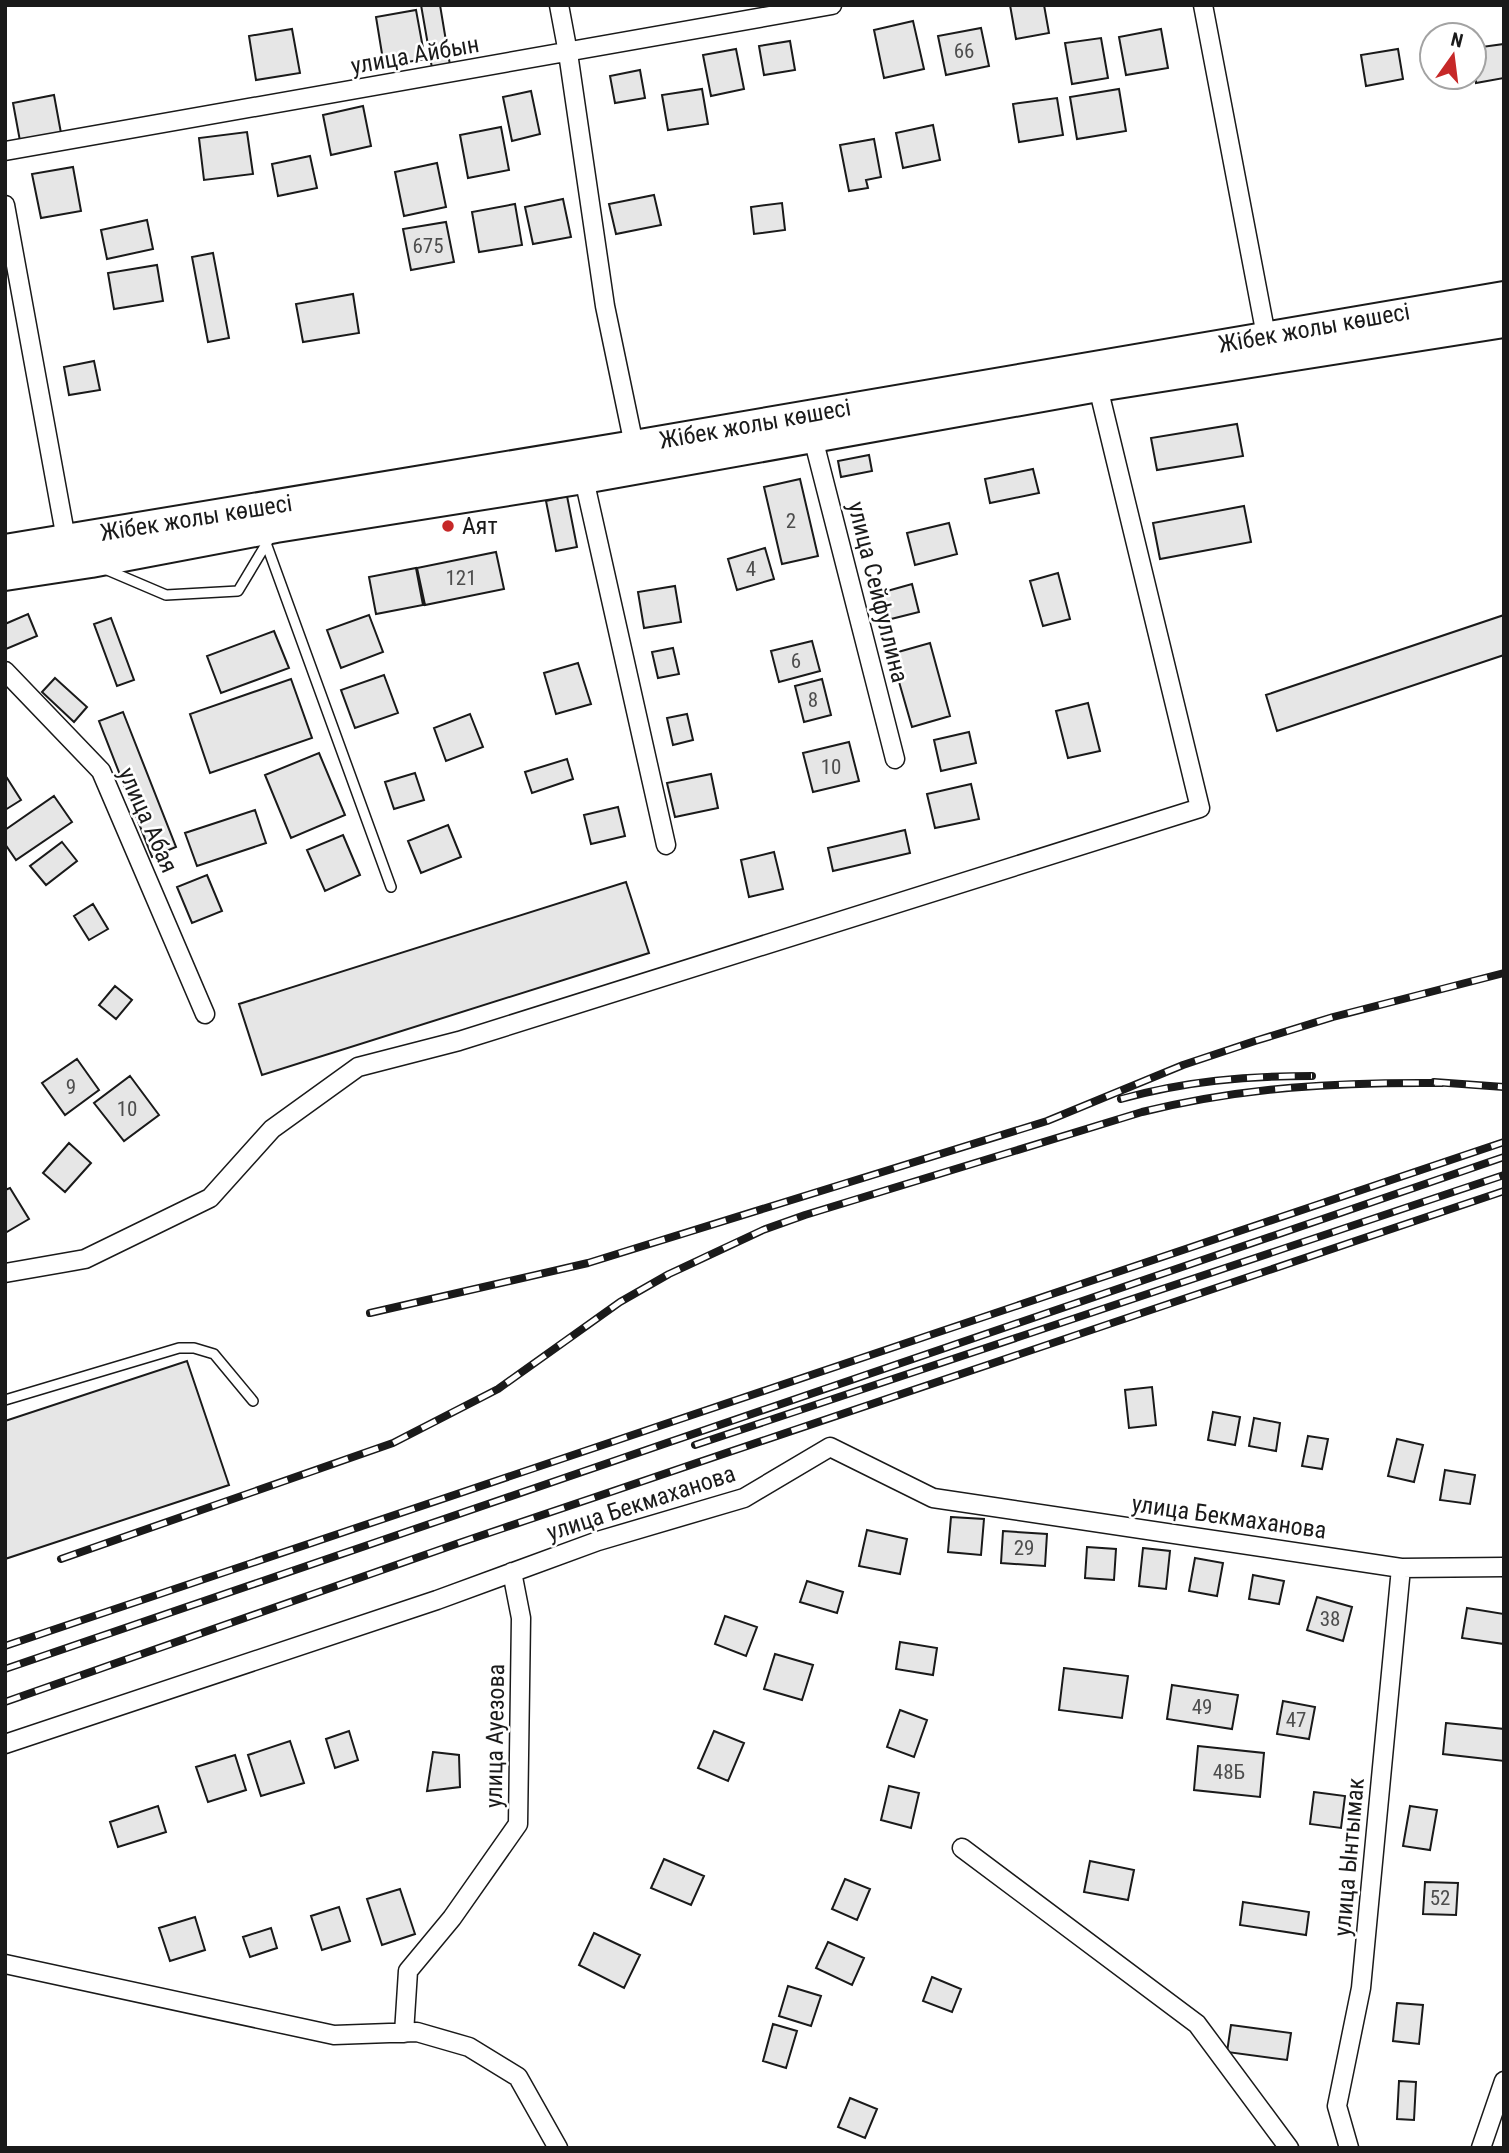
<svg xmlns="http://www.w3.org/2000/svg" width="1509" height="2153" font-family="'Roboto Condensed',sans-serif">
	<rect width="100%" height="100%" fill="#fff"/>
	<!-- building -->
	<path fill="#e6e6e6" stroke="#1a1a1a" stroke-width="2" d="M421 5H440L450 65 432 68Z
		M1010 5H1044L1049 33 1016 39Z
		M416 10 425 59 384 66 376 17Z
		M913 21 924 69 884 78 874 30Z
		M981 28 989 66 946 75 938 36Z
		M292 29 300 73 256 80 249 36Z
		M1161 29 1168 68 1126 75 1119 37Z
		M1101 38 1108 78 1072 84 1065 43Z
		M790 41 795 70 764 75 759 46Z
		M1504 44V78L1476 83 1474 48Z
		M736 49 744 89 711 96 703 55Z
		M1398 49 1403 79 1366 86 1361 55Z
		M640 70 645 98 615 103 610 76Z
		M702 89 708 124 668 130 662 95Z
		M1119 89 1126 131 1077 139 1070 97Z
		M531 91 540 134 512 141 503 97Z
		M54 95 61 133 20 141 13 103Z
		M1057 98 1063 135 1019 142 1013 104Z
		M363 106 371 146 331 155 323 115Z
		M933 125 940 160 903 168 896 133Z
		M501 127 509 170 468 178 460 135Z
		M247 132 253 174 204 180 199 138Z
		M874 139 881 177 866 180 868 188 849 191 840 145Z
		M310 156 317 188 278 196 272 164Z
		M437 163 446 207 404 216 395 172Z
		M73 167 81 211 41 218 32 174Z
		M654 195 661 225 616 234 609 204Z
		M563 199 571 237 533 244 525 207Z
		M782 203 785 230 754 234 751 207Z
		M515 204 522 245 479 252 472 212Z
		M147 220 153 249 107 259 101 230Z
		M446 222 454 262 411 270 403 229Z
		M213 253 229 338 208 342 192 257Z
		M157 265 163 301 114 309 108 273Z
		M353 294 359 333 303 342 296 304Z
		M94 361 100 390 69 395 64 367Z
		M1237 424 1243 456 1157 470 1151 438Z
		M869 455 872 471 841 477 838 461Z
		M1033 469 1039 493 990 503 985 479Z
		M800 479 818 556 782 564 764 487Z
		M567 496 577 547 556 551 546 501Z
		M1244 506 1251 542 1160 559 1153 523Z
		M949 523 957 554 915 565 907 533Z
		M765 548 774 579 737 590 728 559Z
		M496 552 504 589 425 605 417 568Z
		M416 568 423 605 376 614 369 577Z
		M1058 573 1070 619 1043 626 1030 581Z
		M912 584 919 612 887 620 880 593Z
		M675 586 681 622 644 628 638 592Z
		M28 614 37 636 6 649 5 624Z
		M369 615 383 652 341 668 327 630Z
		M1504 615V655L1277 731 1266 695Z
		M111 618 134 680 117 686 94 624Z
		M274 631 289 668 221 693 207 656Z
		M812 641 820 671 779 682 771 651Z
		M930 643 950 716 912 727 891 654Z
		M673 648 679 674 658 678 652 652Z
		M578 663 591 704 556 714 544 673Z
		M384 675 398 713 355 728 341 690Z
		M55 678 87 707 74 722 42 692Z
		M291 679 312 738 210 773 190 714Z
		M822 679 831 715 804 722 795 686Z
		M1088 703 1100 751 1068 758 1056 711Z
		M123 712 176 847 152 857 99 721Z
		M470 714 483 747 446 761 434 728Z
		M687 714 693 740 673 745 667 718Z
		M969 732 976 763 941 771 934 740Z
		M849 742 859 781 813 792 803 753Z
		M319 753 345 815 291 838 265 775Z
		M567 759 573 779 532 793 525 772Z
		M415 773 424 800 394 809 385 782Z
		M711 774 718 808 675 817 667 783Z
		M7 778 21 800 5 810V780Z
		M971 784 979 819 935 828 927 794Z
		M54 796 72 822 16 860 5 844V830Z
		M618 807 625 836 591 844 584 815Z
		M255 810 266 843 197 866 185 833Z
		M448 825 461 857 421 873 408 841Z
		M905 830 910 853 833 871 828 848Z
		M343 835 360 875 325 891 307 850Z
		M62 842 77 861 46 885 30 866Z
		M774 852 783 889 749 897 741 860Z
		M207 875 222 911 192 923 177 887Z
		M626 882 649 953 262 1075 239 1004Z
		M93 904 108 929 89 940 74 916Z
		M115 986 132 1000 116 1019 99 1005Z
		M77 1059 99 1090 65 1115 42 1083Z
		M130 1076 159 1115 124 1141 94 1103Z
		M69 1143 91 1163 65 1192 43 1173Z
		M10 1188 29 1219 5 1233V1190Z
		M187 1361 229 1485 5 1559V1421Z
		M1152 1387 1156 1425 1129 1428 1125 1390Z
		M1213 1412 1240 1417 1235 1445 1208 1440Z
		M1254 1418 1280 1423 1276 1451 1249 1446Z
		M1308 1436 1328 1439 1322 1469 1302 1466Z
		M1397 1439 1423 1445 1414 1482 1388 1476Z
		M1445 1470 1475 1475 1470 1504 1440 1500Z
		M951 1517 984 1519 981 1555 948 1552Z
		M867 1530 907 1539 900 1574 859 1566Z
		M1003 1531 1047 1534 1045 1566 1001 1563Z
		M1087 1547 1116 1549 1114 1580 1085 1578Z
		M1143 1548 1170 1551 1166 1589 1139 1586Z
		M1195 1558 1223 1563 1217 1596 1189 1591Z
		M1253 1575 1284 1581 1279 1604 1249 1599Z
		M807 1581 843 1592 837 1613 800 1602Z
		M1317 1597 1352 1607 1343 1641 1307 1630Z
		M1467 1608 1504 1614V1644L1462 1638Z
		M725 1616 757 1627 746 1656 715 1644Z
		M900 1642 937 1648 933 1675 896 1669Z
		M775 1654 813 1665 802 1700 764 1689Z
		M1064 1668 1128 1676 1122 1718 1059 1710Z
		M1172 1685 1238 1695 1232 1729 1167 1719Z
		M1283 1701 1315 1707 1309 1739 1277 1734Z
		M900 1710 927 1720 914 1757 887 1747Z
		M1446 1723 1504 1729V1761L1443 1754Z
		M349 1731 358 1760 335 1768 326 1739Z
		M714 1731 744 1743 728 1781 698 1768Z
		M290 1741 304 1783 261 1796 248 1755Z
		M1198 1746 1264 1753 1260 1797 1194 1790Z
		M433 1752 459 1755 460 1787 427 1791Z
		M235 1755 246 1790 208 1802 196 1767Z
		M889 1786 919 1793 911 1828 881 1820Z
		M1314 1792 1345 1796 1341 1828 1310 1824Z
		M158 1806 166 1832 118 1847 110 1822Z
		M1410 1806 1437 1810 1430 1850 1403 1846Z
		M664 1859 704 1876 691 1905 651 1888Z
		M1090 1861 1134 1870 1128 1900 1084 1892Z
		M845 1879 870 1889 857 1920 832 1909Z
		M1425 1882 1458 1883 1456 1915 1423 1914Z
		M400 1889 415 1934 382 1945 367 1899Z
		M1243 1902 1309 1912 1306 1935 1240 1925Z
		M339 1907 350 1941 322 1950 311 1916Z
		M195 1917 205 1950 170 1961 159 1928Z
		M271 1928 277 1948 250 1957 243 1937Z
		M594 1933 640 1955 624 1988 579 1965Z
		M828 1942 864 1958 852 1985 816 1968Z
		M932 1977 961 1989 952 2012 923 2001Z
		M788 1986 821 1996 811 2026 779 2016Z
		M1397 2003 1423 2005 1419 2044 1393 2041Z
		M773 2024 797 2031 786 2068 763 2061Z
		M1231 2025 1291 2033 1287 2060 1227 2052Z
		M1399 2081 1416 2082 1414 2120 1397 2119Z
		M850 2098 877 2109 865 2138 838 2127Z"/>
	<g fill="none" stroke-linecap="round" stroke-linejoin="round">
		<defs>
			<path id="lane" d="M266 543 391 887
				M105 569 166 595 238 591 268 541
				M5 1400 179 1348H194L214 1354 253 1401"/>
			<path id="street" d="M559 5 568 53 605 306 634 445
				M1203 5 1268 346
				M5 151 832 5
				M5 205 66 539
				M813 438 895 759
				M584 479 666 845
				M5 671 101 771 205 1014
				M5 1273 85 1259 210 1198 272 1129 358 1067 459 1041 1200 808 1098 387
				M5 1744 437 1600 598 1541 744 1498 830 1447 933 1498 1401 1568 1504 1567
				M962 1848 1197 2024 1289 2148
				M5 1964 334 2035 417 2032 469 2047 518 2077 558 2148
				M404 2033 408 1971 452 1918 518 1824 521 1618 512 1572
				M1349 2148 1337 2106 1361 1988 1401 1568
				M1481 2148 1504 2081"/>
			<path id="primary" d="M5 549 634 445 1504 296
				M5 576 91 563 276 528 584 479 1098 387 1504 323"/>
		</defs>
		<!-- lane casing -->
		<use href="#lane" stroke="#1a1a1a" stroke-width="12"/>
		<!-- street casing -->
		<use href="#street" stroke="#1a1a1a" stroke-width="21"/>
		<!-- primary casing -->
		<use href="#primary" stroke="#1a1a1a" stroke-width="32"/>
		<!-- lane -->
		<use href="#lane" stroke="#fff" stroke-width="9"/>
		<!-- street -->
		<use href="#street" stroke="#fff" stroke-width="18"/>
		<!-- primary -->
		<use href="#primary" stroke="#fff" stroke-width="28"/>
		<defs>
			<path id="rail" d="M1434 1082 1504 1087
				M1121 1099C1186 1081 1245 1076 1312 1076
				M370 1313 588 1263 1047 1121 1183 1065 1255 1041 1333 1017 1504 973
				M695 1445 1504 1175
				M61 1559 393 1443 498 1389 620 1302 669 1274 763 1230 805 1215 1142 1112C1244 1087 1337 1082 1442 1083
				M5 1646 1504 1142
				M5 1669 1504 1157
				M5 1702 459 1543 1504 1191"/>
		</defs>
		<!-- rail casing -->
		<use href="#rail" stroke="#1a1a1a" stroke-width="8"/>
		<!-- rail -->
		<use href="#rail" stroke="#fff" stroke-width="5" stroke-dasharray="16" stroke-linecap="butt"/>
	</g>
	<!-- markers -->
	<circle fill="#c62828" stroke="#fff" stroke-width="2.5" cx="448" cy="526" r="7"/>
	<g text-anchor="middle" stroke-width="5" stroke-linejoin="round" paint-order="stroke">
		<!-- number labels -->
		<g font-size="21" fill="#4d4d4d">
			<text x="964" y="58">66</text>
			<text x="428" y="253">675</text>
			<text x="791" y="528">2</text>
			<text x="751" y="576">4</text>
			<text x="461" y="585">121</text>
			<text x="796" y="668">6</text>
			<text x="813" y="707">8</text>
			<text x="831" y="774">10</text>
			<text x="71" y="1094">9</text>
			<text x="127" y="1116">10</text>
			<text x="1024" y="1555">29</text>
			<text x="1330" y="1626">38</text>
			<text x="1202" y="1714">49</text>
			<text x="1296" y="1727">47</text>
			<text x="1229" y="1779">48Б</text>
			<text x="1440" y="1905">52</text>
		</g>
		<!-- street labels -->
		<g font-size="24" fill="#1a1a1a" stroke="#fff">
			<text transform="translate(415 55) rotate(-10)" y="8">улица Айбын</text>
			<text transform="translate(1314 328) rotate(-10)" y="8">Жібек жолы көшесі</text>
			<text transform="translate(755 424) rotate(-10)" y="8">Жібек жолы көшесі</text>
			<text transform="translate(196 518) rotate(-9)" y="8">Жібек жолы көшесі</text>
			<text transform="translate(878 592) rotate(76)" y="8">улица Сейфуллина</text>
			<text transform="translate(148 820) rotate(66)" y="8">улица Абая</text>
			<text transform="translate(641 1503) rotate(-18)" y="8">улица Бекмаханова</text>
			<text transform="translate(1229 1517) rotate(8)" y="8">улица Бекмаханова</text>
			<text transform="translate(495 1736) rotate(-89)" y="8">улица Ауезова</text>
			<text transform="translate(1349 1857) rotate(-85)" y="8">улица Ынтымак</text>
		</g>
		<!-- poi labels -->
		<g font-size="24" fill="#1a1a1a" stroke="#fff" text-anchor="start">
			<text x="462" y="534">Аят</text>
		</g>
	</g>
	<!-- border -->
	<rect width="1509" height="2153" fill="none" stroke="#1a1a1a" stroke-width="14"/>
	<!-- north arrow -->
	<g transform="translate(1453 56) rotate(14)"><circle r="33" fill="#ffffff" stroke="#a3a3a3" stroke-width="2"/>
	<path d="M0-5L12 26L0 18L-12 26Z" fill="#c62828"/>
	<text y="-10" font-size="19" font-weight="bold" text-anchor="middle" fill="#1a1a1a">N</text>
	</g>
</svg>
